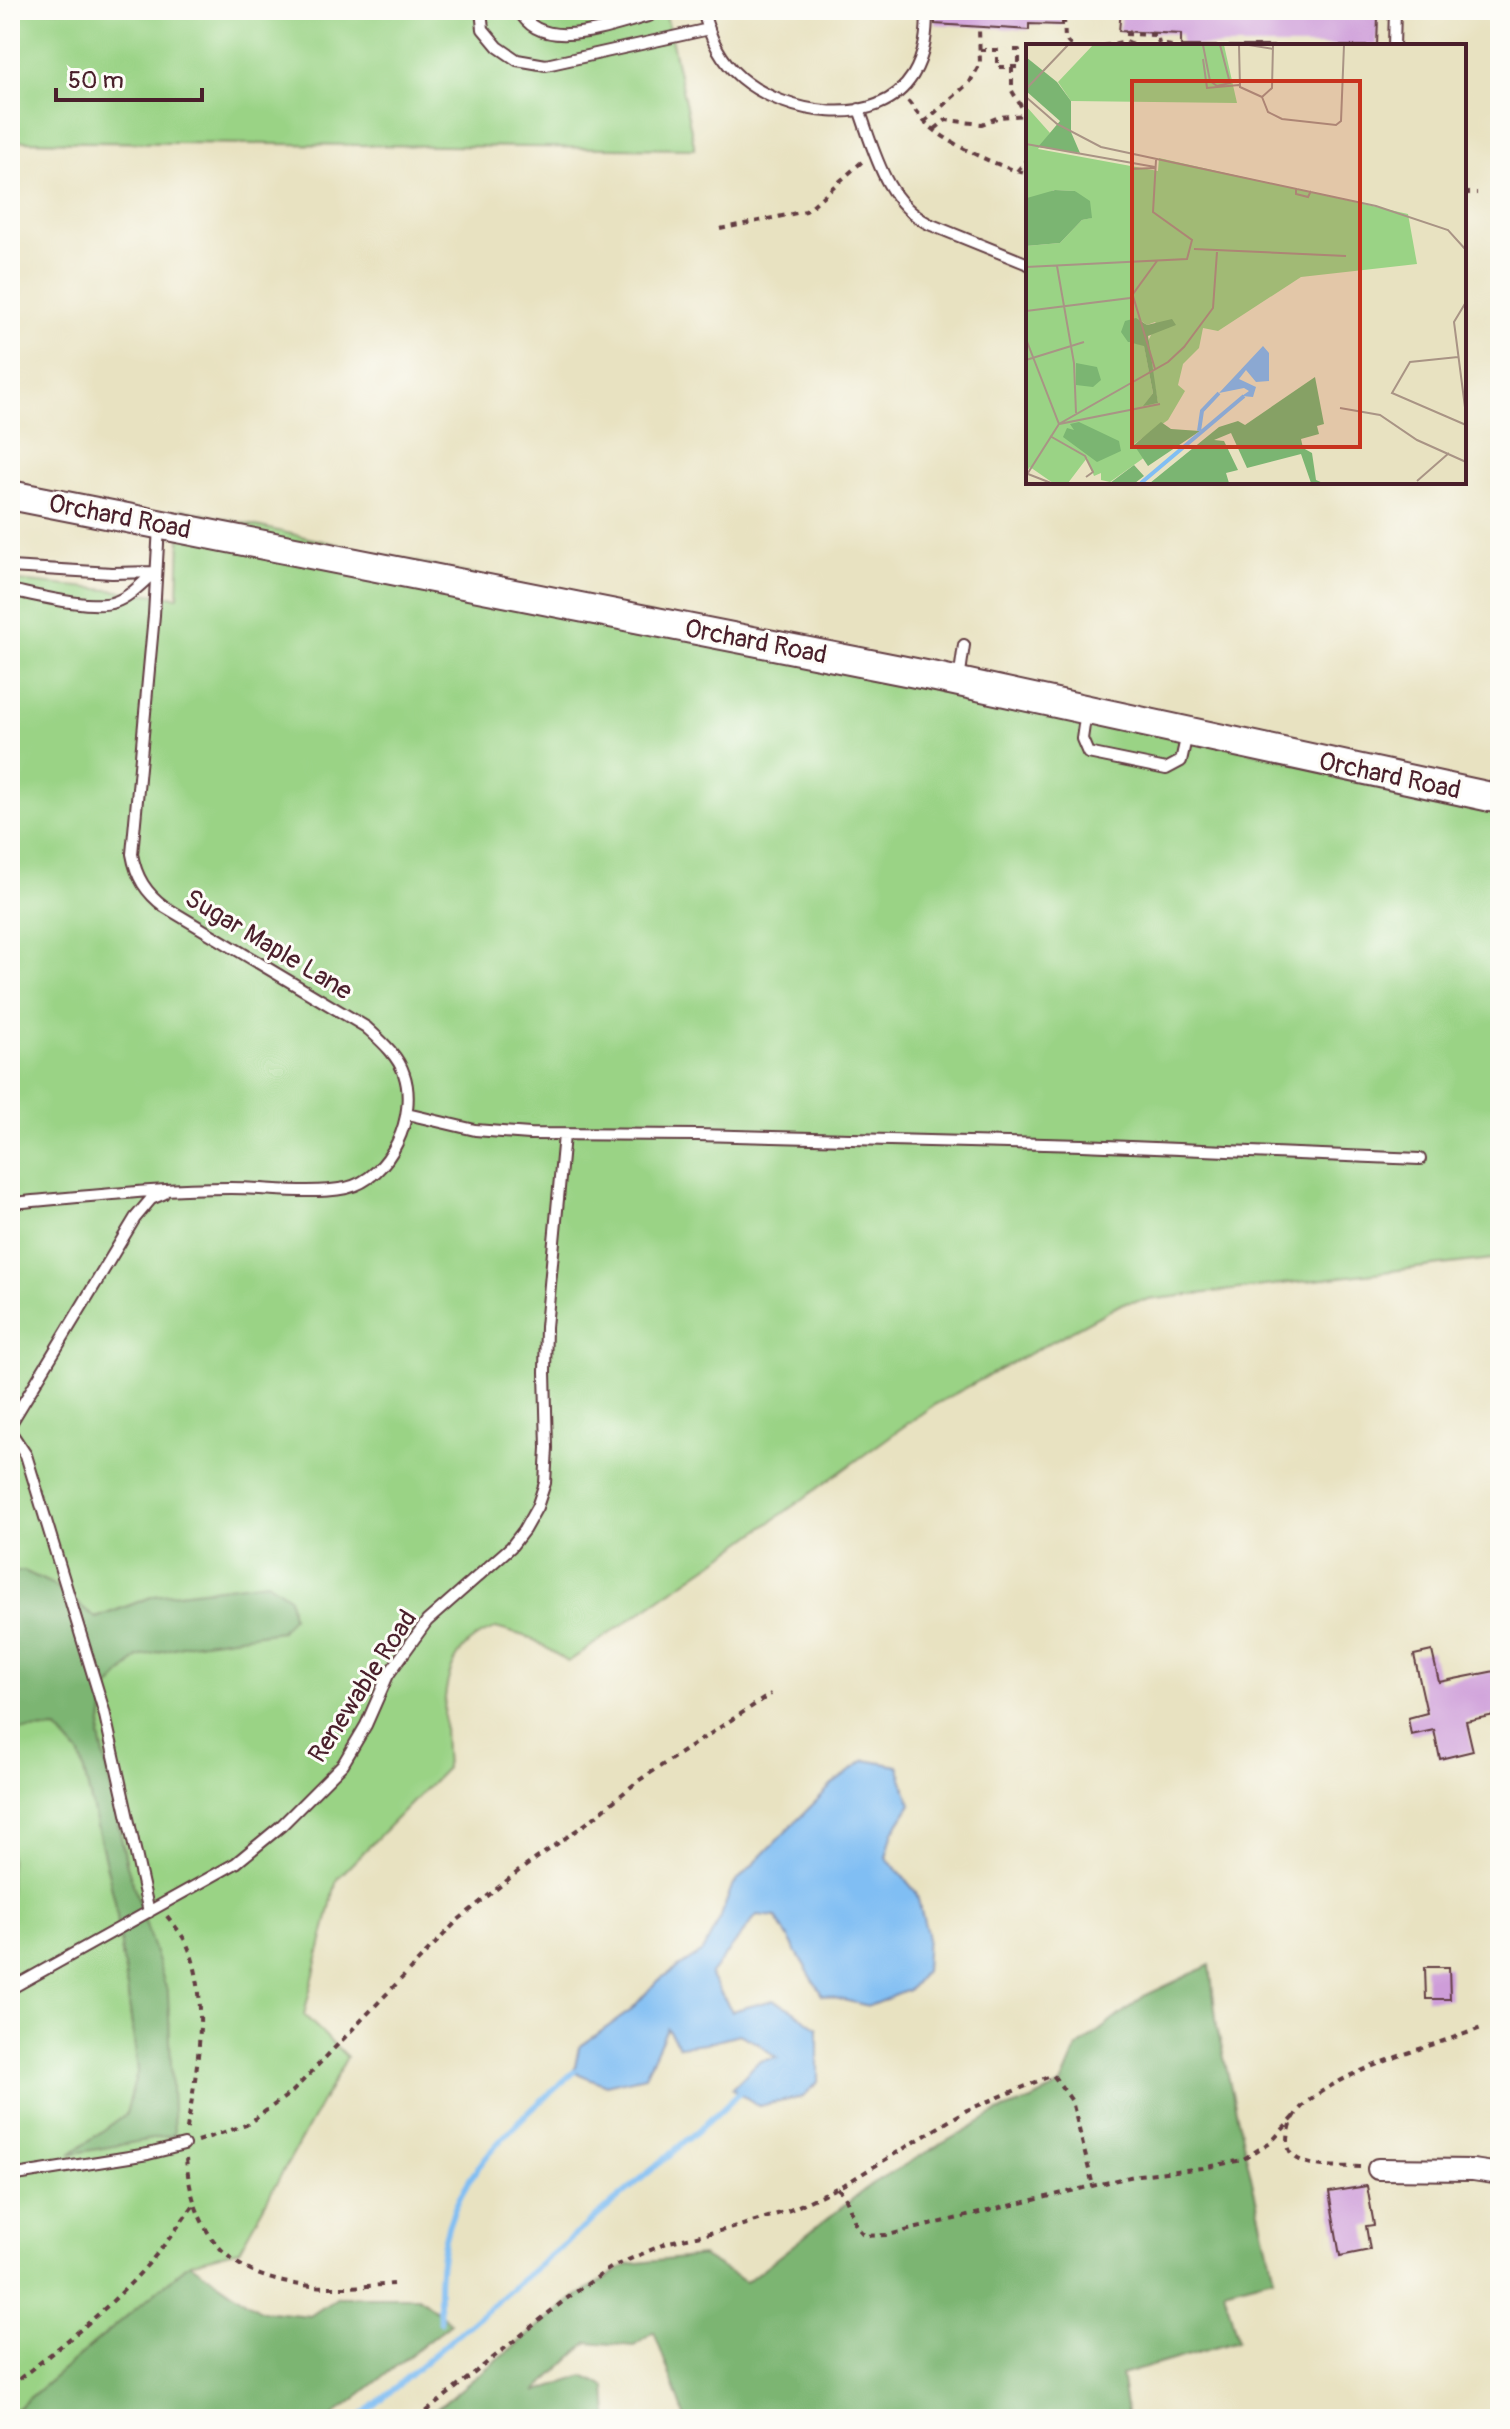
<svg xmlns="http://www.w3.org/2000/svg" width="1510" height="2429" font-family="Pangolin,sans-serif">
	<rect width="100%" height="100%" fill="#fdfcf7"/>
	<filter id="ink" filterUnits="userSpaceOnUse"><feTurbulence type="fractalNoise" baseFrequency=".0125" numOctaves="2"/><feDisplacementMap in="SourceGraphic" scale="16" xChannelSelector="R" yChannelSelector="G"/><feConvolveMatrix kernelMatrix="1 2 1 2 8 2 1 2 1" color-interpolation-filters="sRGB"/></filter>
	<filter id="wash" filterUnits="userSpaceOnUse"><feTurbulence type="fractalNoise" baseFrequency=".006" numOctaves="4" result="noise"/><feDisplacementMap in="SourceGraphic" scale="32" xChannelSelector="R" yChannelSelector="G"/><feGaussianBlur stdDeviation="1.8" result="paint"/><feColorMatrix in="noise" values="0 0 0 0 0 0 0 0 0 0 0 0 0 0 0 0 0 1.4 0 .05"/><feComposite in="paint" operator="in"/></filter>
	<g filter="url(#wash)">
		<rect width="100%" height="100%" fill="#e8e2c1"/>
		<!-- green -->
		<path fill="#9ad385" stroke="#727958" stroke-width="2" d="M10 10H665L695 149 10 141Z
			M181 509 1500 808V1258L1123 1303 932 1406 743 1542 568 1662 531 1638 496 1628C489 1632 480 1634 474 1639 436 1665 444 1729 446 1768L337 1879 304 2015 347 2057 239 2250 190 2263 14 2411 19 2419H10V1730L57 1729 80 1755 115 1901 138 2070 126 2114 72 2153 174 2135 126 1861 100 1737 107 1689 138 1657 190 1644 154 1596 96 1618C71 1599 43 1570 10 1573V580L178 597Z"/>
		<!-- forest -->
		<path fill="#7bb572" stroke="#626a4e" stroke-width="2" d="M24 1571 54 1585 96 1618 154 1596 267 1582 289 1597 292 1617 281 1631 190 1644 138 1657 107 1689 100 1737 126 1862 168 1994 174 2135 70 2154 126 2114 138 2069 115 1901 80 1755 57 1729 10 1730V1573Z
			M1210 1965 1217 2027 1274 2277 1224 2290 1238 2341 1121 2375 1128 2419H686L654 2332 634 2346 588 2342 535 2392 584 2376 606 2387 608 2419H424L574 2298 629 2264 702 2256 746 2282 873 2183 998 2112 1032 2100 1061 2085 1077 2048 1144 1996Z
			M190 2263 260 2311 310 2316 338 2297H418L451 2323 329 2419H19L13 2412Z"/>
		<!-- water -->
		<path fill="#80bef3" stroke="#656e8f" stroke-width="2" d="M865 1760 898 1766 911 1804 893 1832 886 1857 916 1892 927 1933 925 1971 909 1990 869 2006 822 1995 776 1917 757 1915 710 1975 732 2011 773 2000 791 2009 818 2028V2082L803 2097 759 2106 732 2088 759 2061 777 2058 758 2043 739 2034 705 2043 679 2046 667 2028 645 2076 606 2085 574 2072 579 2047 630 2011 657 1981 702 1952 720 1919 732 1886 833 1784Z"/>
		<g fill="none" stroke-linecap="round" stroke-linejoin="round">
			<!-- stream -->
			<path stroke="#80bef3" stroke-width="6" d="M440 2322C430 2196 487 2148 574 2072
				M358 2419 708 2122 739 2093"/>
		</g>
		<g id="blocks">
			<!-- building -->
			<path fill="#ce9dd9" d="M935 10H1062V25L1029 24V30L935 24Z
				M1121 10H1371L1370 16H1378L1377 46H1181V34L1119 31Z
				M1432 1651 1439 1682 1500 1670V1701L1496 1702 1499 1714 1466 1721 1473 1751 1440 1759 1434 1730 1411 1735 1408 1718 1427 1713 1414 1655Z
				M1425 1967H1449L1450 1999H1426Z
				M1367 2186 1374 2225 1366 2226 1370 2250 1340 2256 1329 2192Z"/>
		</g>
	</g>
	<g filter="url(#ink)">
		<use href="#blocks" fill-opacity="0" stroke="#623c42" stroke-width="2"/>
		<g fill="none" stroke-linecap="round" stroke-linejoin="round">
			<defs>
				<path id="lane" d="M481 10 483 29 498 47 517 60 546 65 709 29
					M519 10C541 55 612 25 649 16L648 10
					M703 10C709 36 721 61 741 78 784 114 878 132 913 75 925 55 927 33 927 10
					M1394 46 1395 10
					M859 109C875 153 885 201 929 224L1028 264
					M10 567 112 573 155 572
					M10 590C35 595 92 610 115 602 130 597 143 582 155 572
					M959 680 964 645
					M1086 711 1082 739 1088 753 1166 769 1181 761 1187 734
					M407 1114 475 1130 530 1134 697 1135 1082 1145 1420 1159
					M10 1203C83 1197 157 1188 230 1188 267 1188 309 1195 346 1188 391 1178 418 1115 404 1074 398 1055 380 1040 366 1027L165 907C146 893 136 877 132 854L154 615 159 526
					M10 1425 135 1218 151 1199 163 1194
					M10 1431 26 1455 104 1711 149 1912
					M10 1989 236 1863 281 1826 343 1764 366 1725 388 1675 427 1621 511 1547 524 1530 537 1507 545 1483 547 1448 545 1372 546 1327 564 1135
					M10 2176 148 2154 184 2145"/>
				<path id="street" d="M1378 2169 1473 2170 1500 2174"/>
				<path id="secondary" d="M10 495 936 677 1500 799"/>
			</defs>
			<!-- lane casing -->
			<use href="#lane" stroke="#623c42" stroke-width="14"/>
			<!-- street casing -->
			<use href="#street" stroke="#623c42" stroke-width="24"/>
			<!-- secondary casing -->
			<use href="#secondary" stroke="#623c42" stroke-width="32"/>
			<!-- path -->
			<path stroke="#623c42" stroke-width="4" stroke-dasharray="6 6" stroke-linecap="butt" d="M1064 18 1065 39 1071 46
				M1125 34 1157 35 1159 44 1172 46
				M1103 46 1126 41 1138 46
				M980 50H997V67H1019V50H1010
				M1012 67V91L1027 116
				M908 101C913 107 918 115 924 121 947 144 996 166 1028 174
				M924 122 970 82 980 64 979 28
				M935 129 946 120 982 124 999 117 1028 115
				M1017 171 1028 159
				M1464 193H1477
				M720 229 806 211 864 160
				M167 1916C173 1924 181 1933 186 1942 212 1999 196 2075 186 2134
				M197 2141 246 2125 292 2092 458 1920 520 1870 591 1820 638 1781 771 1694
				M186 2159C198 2285 287 2294 393 2284
				M1360 2167C1340 2166 1285 2171 1288 2140 1289 2125 1294 2113 1306 2103 1347 2068 1430 2047 1481 2028
				M837 2188C855 2202 846 2221 866 2236L888 2235 1138 2175 1203 2168 1242 2160 1272 2141 1295 2116
				M10 2386C59 2348 116 2304 155 2256 169 2240 180 2223 193 2206
				M417 2419 566 2299 612 2267 669 2242 733 2228 790 2210 847 2183 967 2110 1053 2075 1072 2101 1093 2186"/>
			<!-- lane -->
			<use href="#lane" stroke="#fff" stroke-width="10"/>
			<!-- street -->
			<use href="#street" stroke="#fff" stroke-width="20"/>
			<!-- secondary -->
			<use href="#secondary" stroke="#fff" stroke-width="28"/>
		</g>
	</g>
	<g text-anchor="middle" stroke-width="6" stroke-linejoin="round" paint-order="stroke">
		<!-- street labels -->
		<g font-size="26" fill="#4a1f2b" stroke="#fdfcf7">
			<text transform="translate(120 516) rotate(11)" y="9">Orchard Road</text>
			<text transform="translate(756 641) rotate(11)" y="9">Orchard Road</text>
			<text transform="translate(1390 775) rotate(12)" y="9">Orchard Road</text>
			<text transform="translate(269 944) rotate(31)" y="9">Sugar Maple Lane</text>
			<text transform="translate(362 1686) rotate(-57)" y="9">Renewable Road</text>
		</g>
	</g>
	<!-- overview -->
	<g transform="translate(1026 44)">
		<rect width="440" height="440" fill="#e8e2c1"/>
		<path d="M67 1H198L211 59 45 57 32 38ZM0 62 24 89 12 105 132 127 133 114 382 170 391 220 275 233 192 287 177 284 173 304 157 320 152 341 159 347 142 376 108 400 119 413 84 438 75 436V429L68 432 61 414 42 439H27L4 423 0 428V202L34 199 56 176 65 174 49 147 28 146 0 161ZM114 276 121 281 129 278 135 285 127 287 121 299 132 359 119 360 127 349 118 301 102 298Z" fill="#9ad385" fill-rule="evenodd"/>
		<path d="M0 13 31 38 45 57V88L54 109 12 103 34 77 0 47ZM29 146 49 147 64 157 66 174 56 176 34 199 0 202 1 154ZM110 274 121 281 146 275 150 281 122 292 132 359 117 362 127 349 118 302 102 298 95 288 99 277ZM50 319 71 323 75 336 67 343 50 341ZM289 333 298 380 291 382 293 390 275 395 277 404 286 409 290 436 297 439H285L275 410 221 424 205 389 188 396 198 397 212 426 200 429 203 439H124L193 383 212 377 219 381ZM53 378 93 397 95 407 71 418 37 393 41 384 48 386 44 380ZM135 378 145 385 174 387 122 422 108 401ZM108 421 118 432 109 439H84Z" fill="#7bb572"/>
		<path d="M237 302 243 309V337L230 338 220 326 213 335 230 343 227 353 216 352 223 347 218 344 193 349Z" fill="#80bef3"/>
		<path fill="none" stroke="#80bef3" stroke-width="4" d="M173 387 176 367 193 349M115 439 218 352"/>
		<path fill="none" stroke="#a99485" stroke-width="2" d="M177 1 184 37 191 42 204 39 194 1M213 1 214 43 236 53M223 1 247 5M177 15 181 44 213 41M0 45 42 1M0 53 31 80 75 103 350 162 422 186 440 206M236 53 242 68 256 75 310 81 315 77 318 1M236 53 246 44 247 1M0 100 129 123M104 125 129 124M270 144V150L282 153 285 147M168 205 320 212M31 222 48 319 50 369M0 223 161 215 166 196 127 168 130 116M107 252 129 325M440 258 428 278 440 371M0 267 104 254 131 217M0 295 33 380 134 360M432 313 384 318 366 349 440 381M0 316 58 298M314 364 354 371 391 396 440 418M24 392 59 412 67 428 60 433M2 430 25 439M0 432 33 380 142 318 158 303 187 264 191 208M391 437 423 409"/>
		<path fill="#c8321e" fill-opacity="0.15" stroke="#c8321e" stroke-width="4" d="M106 37H334V403H106Z"/>
		<rect width="440" height="440" fill="none" stroke="#4a1f2b" stroke-width="4"/>
	</g>
	<!-- margin -->
	<rect width="1510" height="2429" fill="none" stroke="#fdfcf7" stroke-width="40"/>
	<!-- scale -->
	<path d="M56 88v12h146v-12" fill="none" stroke="#4a1f2b" stroke-width="4"/>
	<text x="68" y="88" font-size="24" fill="#4a1f2b" stroke="#fdfcf7" stroke-width="6" paint-order="stroke">50 m</text>
</svg>
